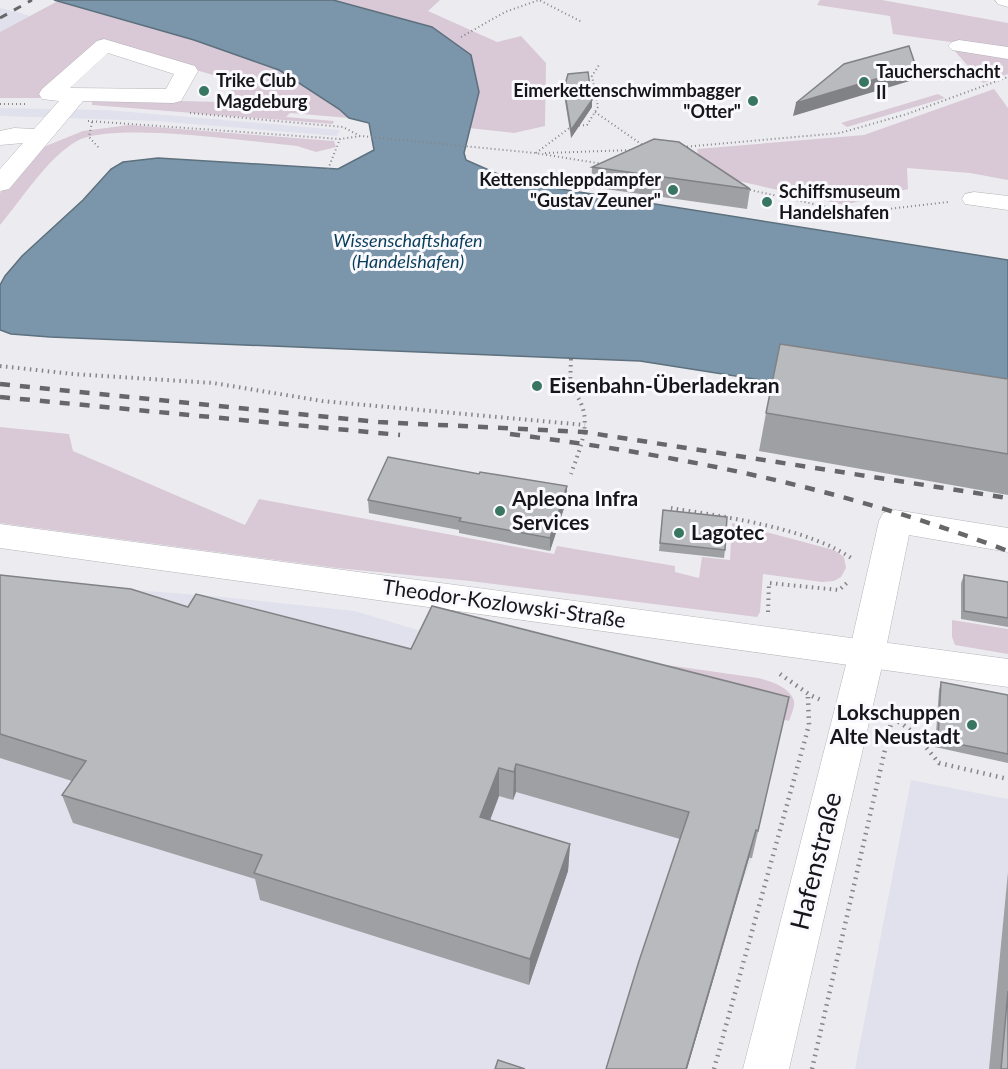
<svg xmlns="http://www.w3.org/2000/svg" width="1008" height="1069" font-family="Lato,sans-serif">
	<rect width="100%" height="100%" fill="#ececf0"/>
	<!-- built -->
	<path fill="#e1e1ed" d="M0 8 21 13 30 16 0 32Z
		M0 108 107 110 340 130 337 136 155 121 0 116Z
		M0 580 213 596 355 611 434 635 752 858 739 892 687 1069H0Z
		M911 780 1008 799V1069H855Z"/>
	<!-- green -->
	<path fill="#d9c8d6" d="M333 0H440L428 11 497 42 521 36 546 63 545 126 514 133 469 128 479 92Z
		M820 0H882L1008 23V50L893 34 890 16 817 5Z
		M58 1 194 40 279 70 339 109 349 118 290 113 286 117 334 121 333 124 92 105V99L223 102 232 90 254 87 97 41 40 98H0V32Z
		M953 49 1008 56V74L983 83Z
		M994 89 1008 108V180L970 173 907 168 908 189 844 205 703 173 697 149 864 135Z
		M938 94 945 98 847 127 841 123Z
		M129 125 334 141 336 147 316 152 297 146C252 142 112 121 77 141 48 157 22 199 0 225V193L41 148 83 131Z
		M0 427 69 434 73 451 245 525 259 499 554 554 557 546 675 566V572L699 578 702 557 730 560 732 523 834 550 844 557 846 568 841 577 834 581 822 582 763 574 760 612 757 617 470 581 337 568 0 523Z
		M952 620 1008 629V654L955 645 952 637Z
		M465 636 758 678C770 681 790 687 794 701 795 707 791 715 789 721Z"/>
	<!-- water -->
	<path fill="#7b96aa" stroke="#5d707e" stroke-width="1.5" d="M54 0H333L432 27 471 55 479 92 464 153 466 160 516 182 1008 260V419L640 361 50 337 11 334 0 330V285L5 276 22 256 83 200 111 169 123 162 158 158 338 169 374 150 369 123 349 118 339 109 279 70 194 40Z"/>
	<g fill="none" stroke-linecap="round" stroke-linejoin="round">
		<defs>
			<path id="minor" d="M995 0H1008V7L998 4Z
				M104 39 195 66 198 71 181 101 173 103 83 101 9 189 0 191V169L23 143 0 145V131L14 128 34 129 59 101 42 99 39 94 42 89 97 41ZM108 53 174 74 166 89 70 88Z
				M959 40 1008 47V59L952 50 948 46 952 42Z
				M974 192 1008 196V210L965 204 962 199 965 194Z
				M895 510 1008 528V552L909 535 885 653 789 1069H743L849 653 879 521 883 513Z"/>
			<path id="major" d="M0 524 1008 659V687L0 548Z"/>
		</defs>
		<!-- minor casing -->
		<use href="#minor" stroke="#b5b5b9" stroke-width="1"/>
		<!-- major casing -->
		<use href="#major" stroke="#b5b5b9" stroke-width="1"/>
		<!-- path-far2 -->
		<path stroke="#868689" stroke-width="2" stroke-dasharray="1 3" stroke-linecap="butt" d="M461 37 505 12 539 0 582 22
			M0 104H27
			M595 112 644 146
			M190 113 343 127 360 136
			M88 121 340 139 361 136 535 153 603 164
			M92 122 89 137 100 149
			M683 147 840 133 907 114 1008 77
			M536 153 572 126 587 125 598 107 592 76 599 65
			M545 153 633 150
			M328 169 340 139
			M746 189 854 213 948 202"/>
		<!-- path-far1 -->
		<path stroke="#868689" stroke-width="4" stroke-dasharray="1.5 4.5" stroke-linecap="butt" d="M571 359 570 387C596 415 582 442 571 474
			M0 366 73 374 213 383 322 401 585 425
			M671 508C725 517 810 528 854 560
			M768 612 769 583 839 590 849 581"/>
		<!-- path -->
		<path stroke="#868689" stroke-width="4.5" stroke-dasharray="1.5 5" stroke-linecap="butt" d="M780 674 810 695 821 700
			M886 717 901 723 914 733 939 763 1008 779
			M714 1069 809 725 808 697
			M812 1069 892 719"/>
		<!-- minor -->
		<use href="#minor" fill="#fff" fill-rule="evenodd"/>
		<!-- major -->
		<use href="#major" fill="#fff" fill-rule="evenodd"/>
		<!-- rail-far1 -->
		<path stroke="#67676a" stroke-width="3" stroke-dasharray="8 8" stroke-linecap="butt" d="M0 18 32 0"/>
		<!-- rail -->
		<path stroke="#67676a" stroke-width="4.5" stroke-dasharray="10 10" stroke-linecap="butt" d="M0 384 379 422 584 432 1008 498
			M0 397 400 435
			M510 434C686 456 842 488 1008 551"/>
	</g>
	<!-- wall -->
	<path fill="#9ea0a3" d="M564 88 592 107 571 138 564 95Z
		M592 167 750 189 747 209 591 187Z
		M1008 379V495L759 451 766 413Z
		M567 499 550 551 459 533V530L369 513 368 500Z
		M663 510 725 550 724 558 659 551Z
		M0 575 188 607 411 649 789 697 752 858H749L687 1069H606L680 839 516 792 513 800 499 796 490 820 570 844 568 871 529 985 260 900 255 879 73 823 62 795 72 781 0 758Z
		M964 575 1008 582V627L961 619V583Z
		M941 682 1008 695V763L935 747 939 690Z
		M1008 872V1069H989Z"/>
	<!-- shaded-wall -->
	<path fill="#818285" d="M916 67 913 80 793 116 796 103Z
		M592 100V107L571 138V130Z
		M567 486V499L550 551V538Z
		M516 764V792L513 800 514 772Z
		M499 768V796L481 844 480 817Z
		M756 830 749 858 687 1069H686Z
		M570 844 568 871 529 985 530 959Z"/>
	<!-- building -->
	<path fill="#b8babe" stroke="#818285" stroke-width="1.5" d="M909 46 916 67 796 103 844 64Z
		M588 72 592 100 571 130 564 88 568 74Z
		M654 139 679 142 750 189 592 167Z
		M780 344 1008 379V454L766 413Z
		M388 457 479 474 480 472 567 486 550 538 459 521 461 518 368 500Z
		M663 510 727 517 725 550 660 543Z
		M0 575 131 589 188 607 196 594 411 649 432 606 789 697 758 831 756 830 686 1069H606L639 961 689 812 516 764 514 772 499 768 480 817 570 844 530 959 254 873 262 855 62 795 86 761 0 734Z
		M964 575 1008 582V618L964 611Z
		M941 682 1008 695V754L938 740Z
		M1008 991V1069H1001Z
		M498 1060 525 1069H495Z"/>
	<!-- markers -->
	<g fill="#387662" stroke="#f9f9fe" stroke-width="2">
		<circle cx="864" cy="82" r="6"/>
		<circle cx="204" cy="91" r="6"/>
		<circle cx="753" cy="101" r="6"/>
		<circle cx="673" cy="190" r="6"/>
		<circle cx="767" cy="202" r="6"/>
		<circle cx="537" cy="386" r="6"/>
		<circle cx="500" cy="511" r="6"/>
		<circle cx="679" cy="533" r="6"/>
		<circle cx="972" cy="725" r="6"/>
	</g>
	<g text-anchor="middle" stroke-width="6" stroke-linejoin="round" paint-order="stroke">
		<!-- far-poi labels -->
		<g font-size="18" font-weight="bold" fill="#171719" stroke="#f9f9fe" text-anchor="start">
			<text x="876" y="78">Taucherschacht<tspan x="876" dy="21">II</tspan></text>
			<text x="216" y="87">Trike Club<tspan x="216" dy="21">Magdeburg</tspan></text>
			<text x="741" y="97" text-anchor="end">Eimerkettenschwimmbagger<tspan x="741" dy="21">"Otter"</tspan></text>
			<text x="661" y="186" text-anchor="end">Kettenschleppdampfer<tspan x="661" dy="21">"Gustav Zeuner"</tspan></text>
			<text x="779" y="198">Schiffsmuseum<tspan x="779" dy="21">Handelshafen</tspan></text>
		</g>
		<!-- far-water labels -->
		<g font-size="18" font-style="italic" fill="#083d5a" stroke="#f9f9fe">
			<text x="408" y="247">Wissenschaftshafen<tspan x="408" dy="21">(Handelshafen)</tspan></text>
		</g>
		<!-- poi labels -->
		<g font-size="21" font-weight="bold" fill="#171719" stroke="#f9f9fe" text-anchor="start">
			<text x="549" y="393">Eisenbahn-Überladekran</text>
			<text x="512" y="506">Apleona Infra<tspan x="512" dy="24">Services</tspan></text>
			<text x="691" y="540">Lagotec</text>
			<text x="960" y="720" text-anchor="end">Lokschuppen<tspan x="960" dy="24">Alte Neustadt</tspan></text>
		</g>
		<!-- street labels -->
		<g font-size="21" fill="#171719" stroke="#f9f9fe">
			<text transform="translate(504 604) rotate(8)" y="7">Theodor-Kozlowski-Straße</text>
		</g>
		<!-- near-street labels -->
		<g font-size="26" fill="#171719" stroke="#f9f9fe">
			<text transform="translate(816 861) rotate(-76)" y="9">Hafenstraße</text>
		</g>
	</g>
</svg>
